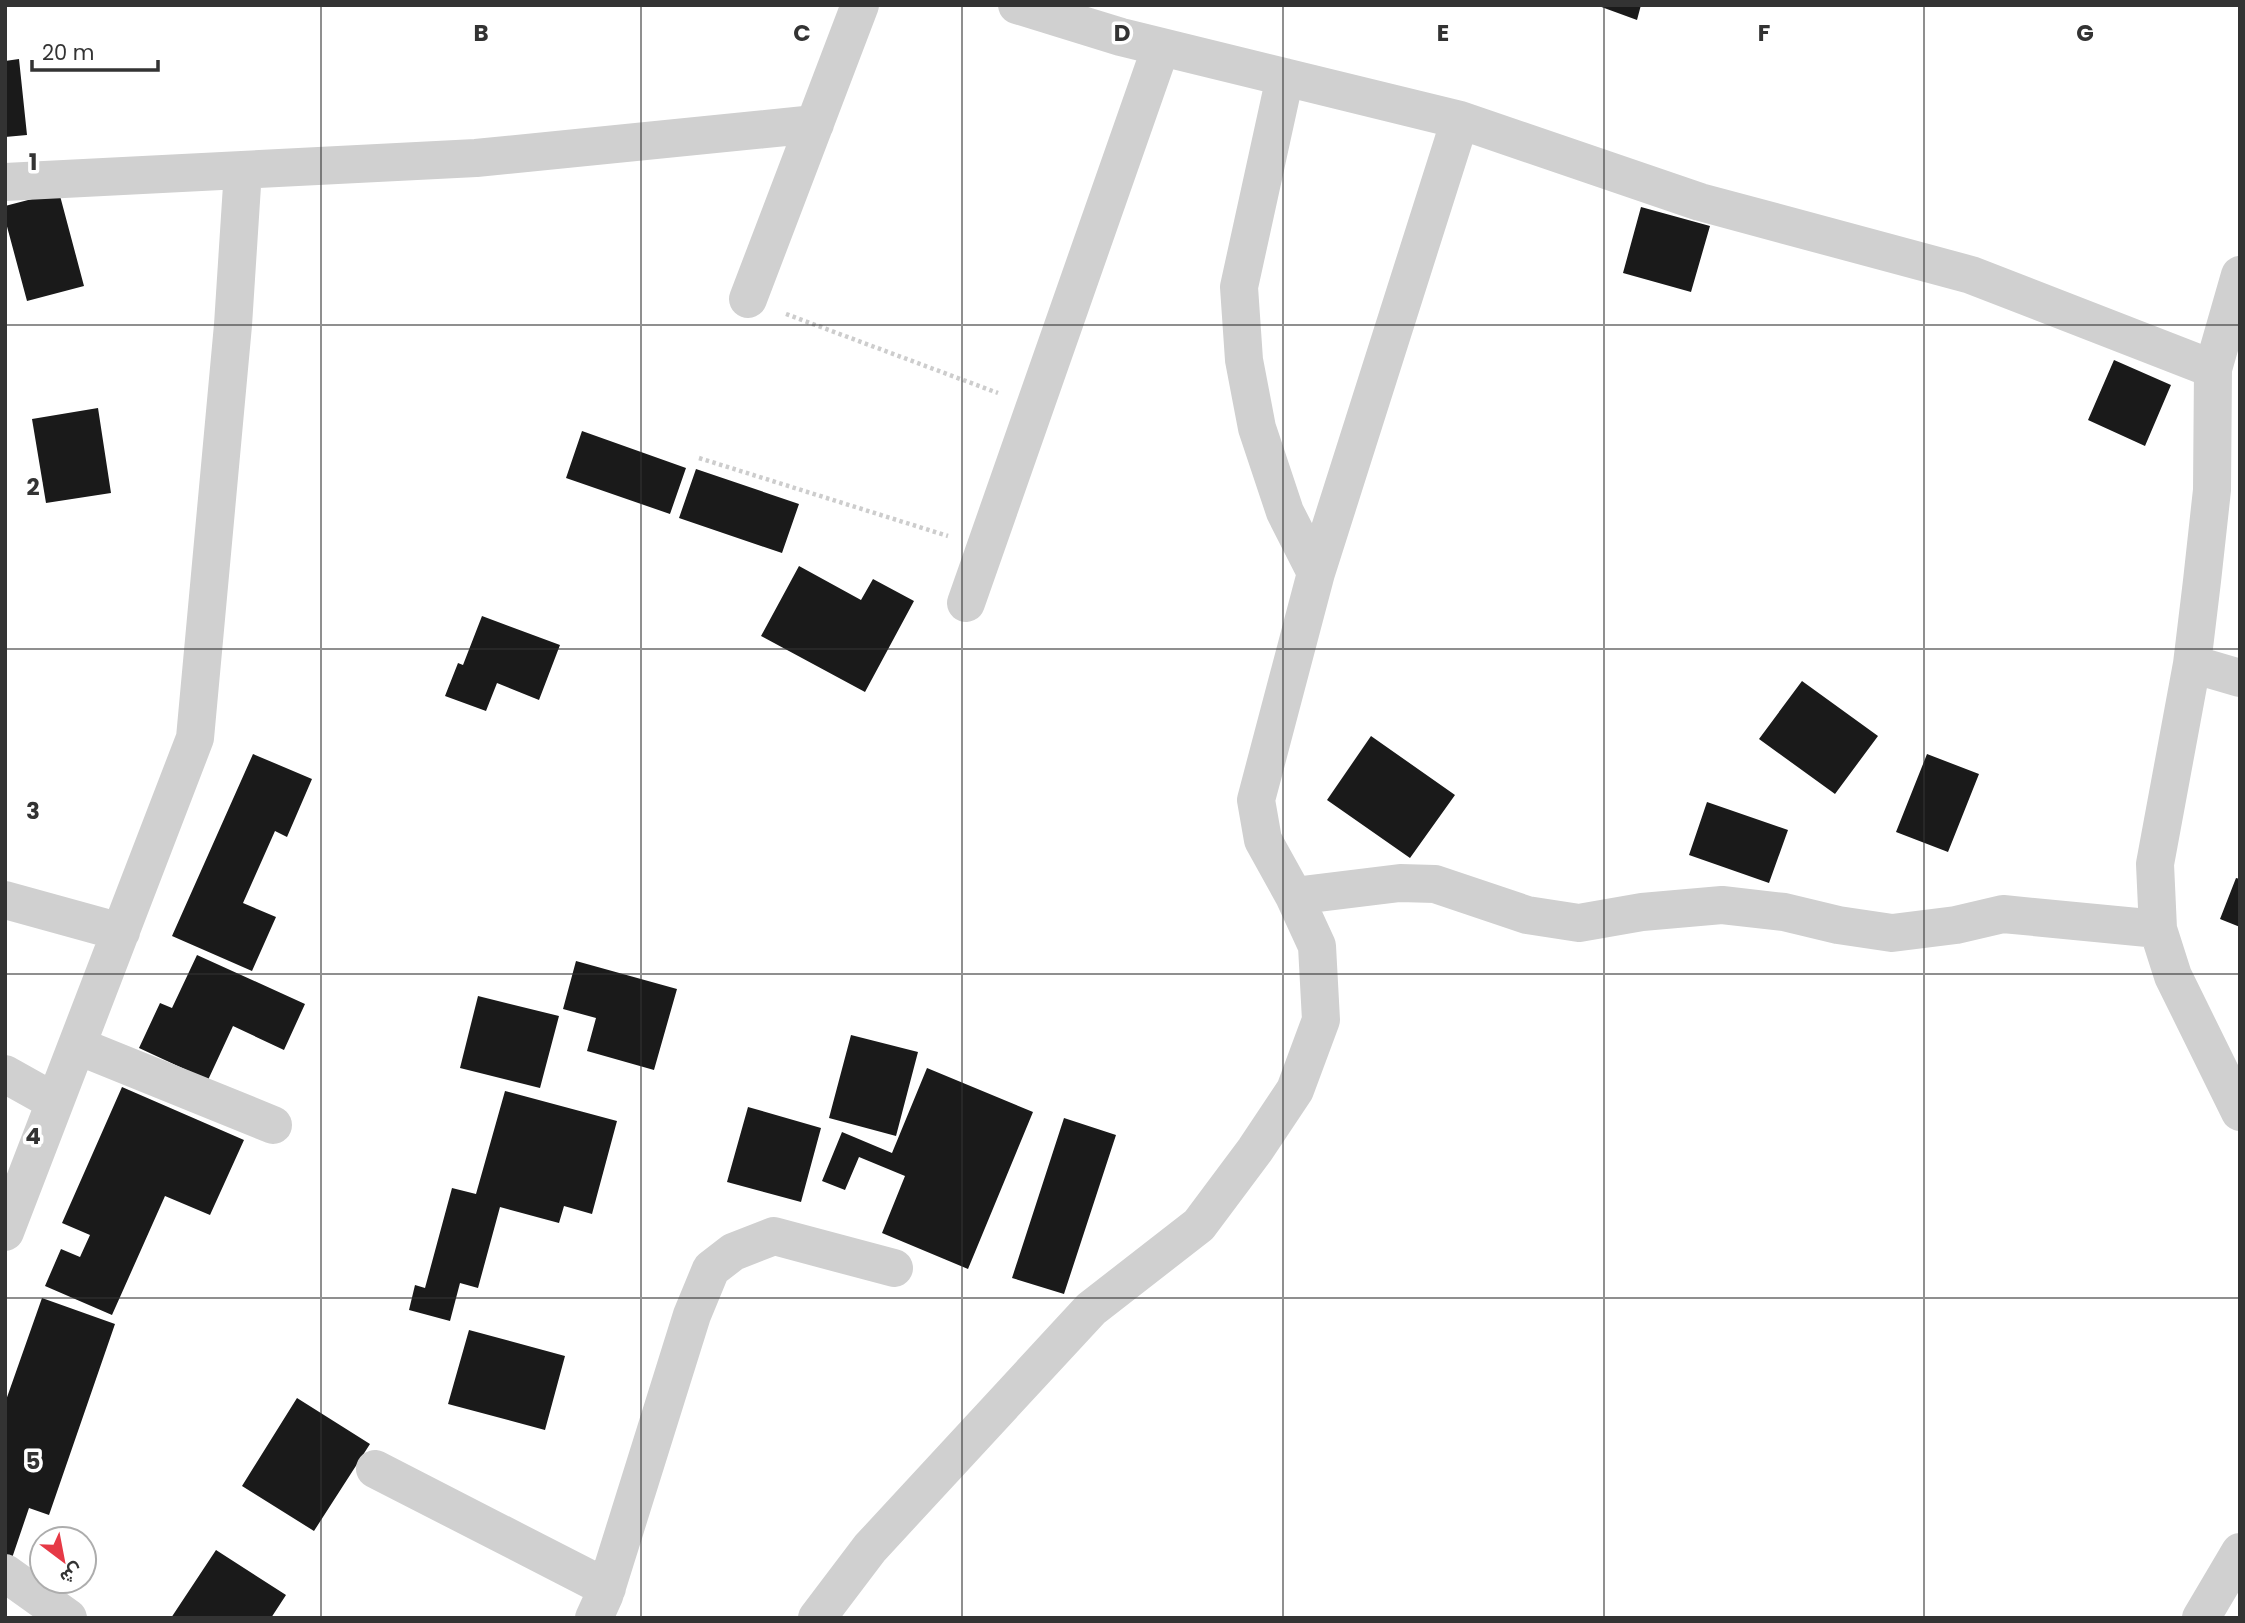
<svg xmlns="http://www.w3.org/2000/svg" width="2245" height="1623" font-family="Poppins,Vazirmatn,sans-serif">
	<rect width="100%" height="100%" fill="#fff"/>
	<!-- building -->
	<path fill="#1a1a1a" d="M1596 5H1641L1637 20Z
		M19 59 27 135 5 137V61Z
		M59 192 84 286 27 301 5 219V206Z
		M1641 207 1710 226 1691 292 1623 273Z
		M2114 360 2171 385 2145 446 2088 420Z
		M98 408 111 493 46 503 32 419Z
		M582 431 686 468 670 514 566 478Z
		M696 469 799 504 782 553 679 518Z
		M799 566 861 600 873 579 914 601 865 692 761 636Z
		M482 616 560 645 539 700 497 683 486 711 445 696 458 663 463 665Z
		M1802 681 1878 736 1835 794 1759 739Z
		M1371 736 1455 795 1410 858 1327 800Z
		M253 754 312 779 287 837 275 831 243 903 276 917 252 971 172 936Z
		M1927 754 1979 774 1948 852 1896 832Z
		M1707 802 1788 830 1769 883 1689 855Z
		M2236 878 2240 879V927L2220 919Z
		M197 955 305 1004 284 1050 233 1026 208 1080 139 1048 160 1003 172 1008Z
		M576 961 677 989 654 1070 587 1051 596 1018 563 1009Z
		M478 996 559 1016 540 1088 460 1068Z
		M851 1035 918 1052 896 1136 829 1118Z
		M927 1068 1033 1112 968 1269 882 1233 905 1176 859 1157 845 1190 822 1181 842 1132 892 1153Z
		M122 1087 244 1140 210 1215 165 1196 112 1315 45 1286 61 1249 80 1257 90 1235 62 1223Z
		M505 1091 617 1121 592 1214 564 1206 559 1223 500 1207 478 1288 460 1283 450 1321 409 1310 415 1285 425 1288 452 1188 476 1194Z
		M748 1107 821 1128 801 1202 727 1182Z
		M1064 1118 1116 1135 1064 1294 1012 1278Z
		M42 1298 115 1324 49 1515 29 1508 10 1564 5 1562V1403Z
		M469 1330 565 1356 545 1430 448 1404Z
		M297 1398 370 1444 314 1531 242 1486Z
		M216 1550 286 1595 271 1618H171Z"/>
	<g fill="none" stroke-linecap="round" stroke-linejoin="round">
		<!-- path -->
		<path stroke="#cdcdcd" stroke-width="4.5" stroke-dasharray="3.5 3.5" stroke-linecap="butt" d="M786 314 998 393
			M699 458 948 536"/>
		<!-- minor -->
		<path stroke="#d0d0d0" stroke-width="38" d="M1017 5 1121 37 1460 120 1700 202 1971 275 2213 369
			M1285 77 1239 287 1244 360 1257 428 1285 512 1316 573
			M5 182 476 158 815 124
			M2240 275 2213 369 2212 490 2202 581 2192 664 2155 864 2158 929 2173 976 2240 1112
			M748 299 860 5
			M966 603 1161 47
			M2192 664 2240 678
			M1294 896 1400 883 1435 884 1527 915 1579 923 1642 912 1722 905 1784 912 1838 925 1892 933 1956 925 2003 914 2158 929
			M5 900 121 932
			M78 1046 273 1125
			M5 1074 55 1102
			M5 1232 195 738 233 325 243 170
			M375 1469 607 1588
			M5 1573 68 1618
			M594 1618 604 1596 692 1315 711 1269 733 1252 774 1236 894 1268
			M817 1618 870 1548 1091 1309 1199 1225 1255 1150 1295 1090 1321 1020 1317 946 1294 896 1263 840 1256 800 1316 573 1460 120
			M2201 1618 2240 1552"/>
	</g>
	<!-- grid -->
	<path fill="none" stroke="#333" stroke-width="2" stroke-opacity="0.55" d="M321 5V1618M641 5V1618M962 5V1618M1283 5V1618M1604 5V1618M1924 5V1618M5 325H2240M5 649H2240M5 974H2240M5 1298H2240"/>
	<g font-size="23" text-anchor="middle" font-weight="bold" fill="#333" stroke="#fff" stroke-width="7" stroke-linejoin="round" paint-order="stroke">
		<text x="481" y="41">B</text>
		<text x="802" y="41">C</text>
		<text x="1122" y="41">D</text>
		<text x="1443" y="41">E</text>
		<text x="1764" y="41">F</text>
		<text x="2085" y="41">G</text>
		<text x="33" y="170">1</text>
		<text x="33" y="495">2</text>
		<text x="33" y="819">3</text>
		<text x="33" y="1144">4</text>
		<text x="33" y="1469">5</text>
	</g>
	<!-- border -->
	<rect width="2245" height="1623" fill="none" stroke="#333333" stroke-width="14"/>
	<!-- north arrow -->
	<g transform="translate(63 1560) rotate(148)"><circle r="33" fill="#ffffff" stroke="#adadad" stroke-width="2"/>
	<path d="M0-5L12 26L0 18L-12 26Z" fill="#e63946"/>
	<text y="-10" font-size="19" font-weight="bold" text-anchor="middle" fill="#333333">ش</text>
	</g>
	<!-- scale -->
	<path d="M32 60v10h126v-10" fill="none" stroke="#333333" stroke-width="3.5"/>
	<text x="42" y="60" font-size="21" fill="#333333" stroke="#ffffff" stroke-width="5" paint-order="stroke">20 m</text>
</svg>
